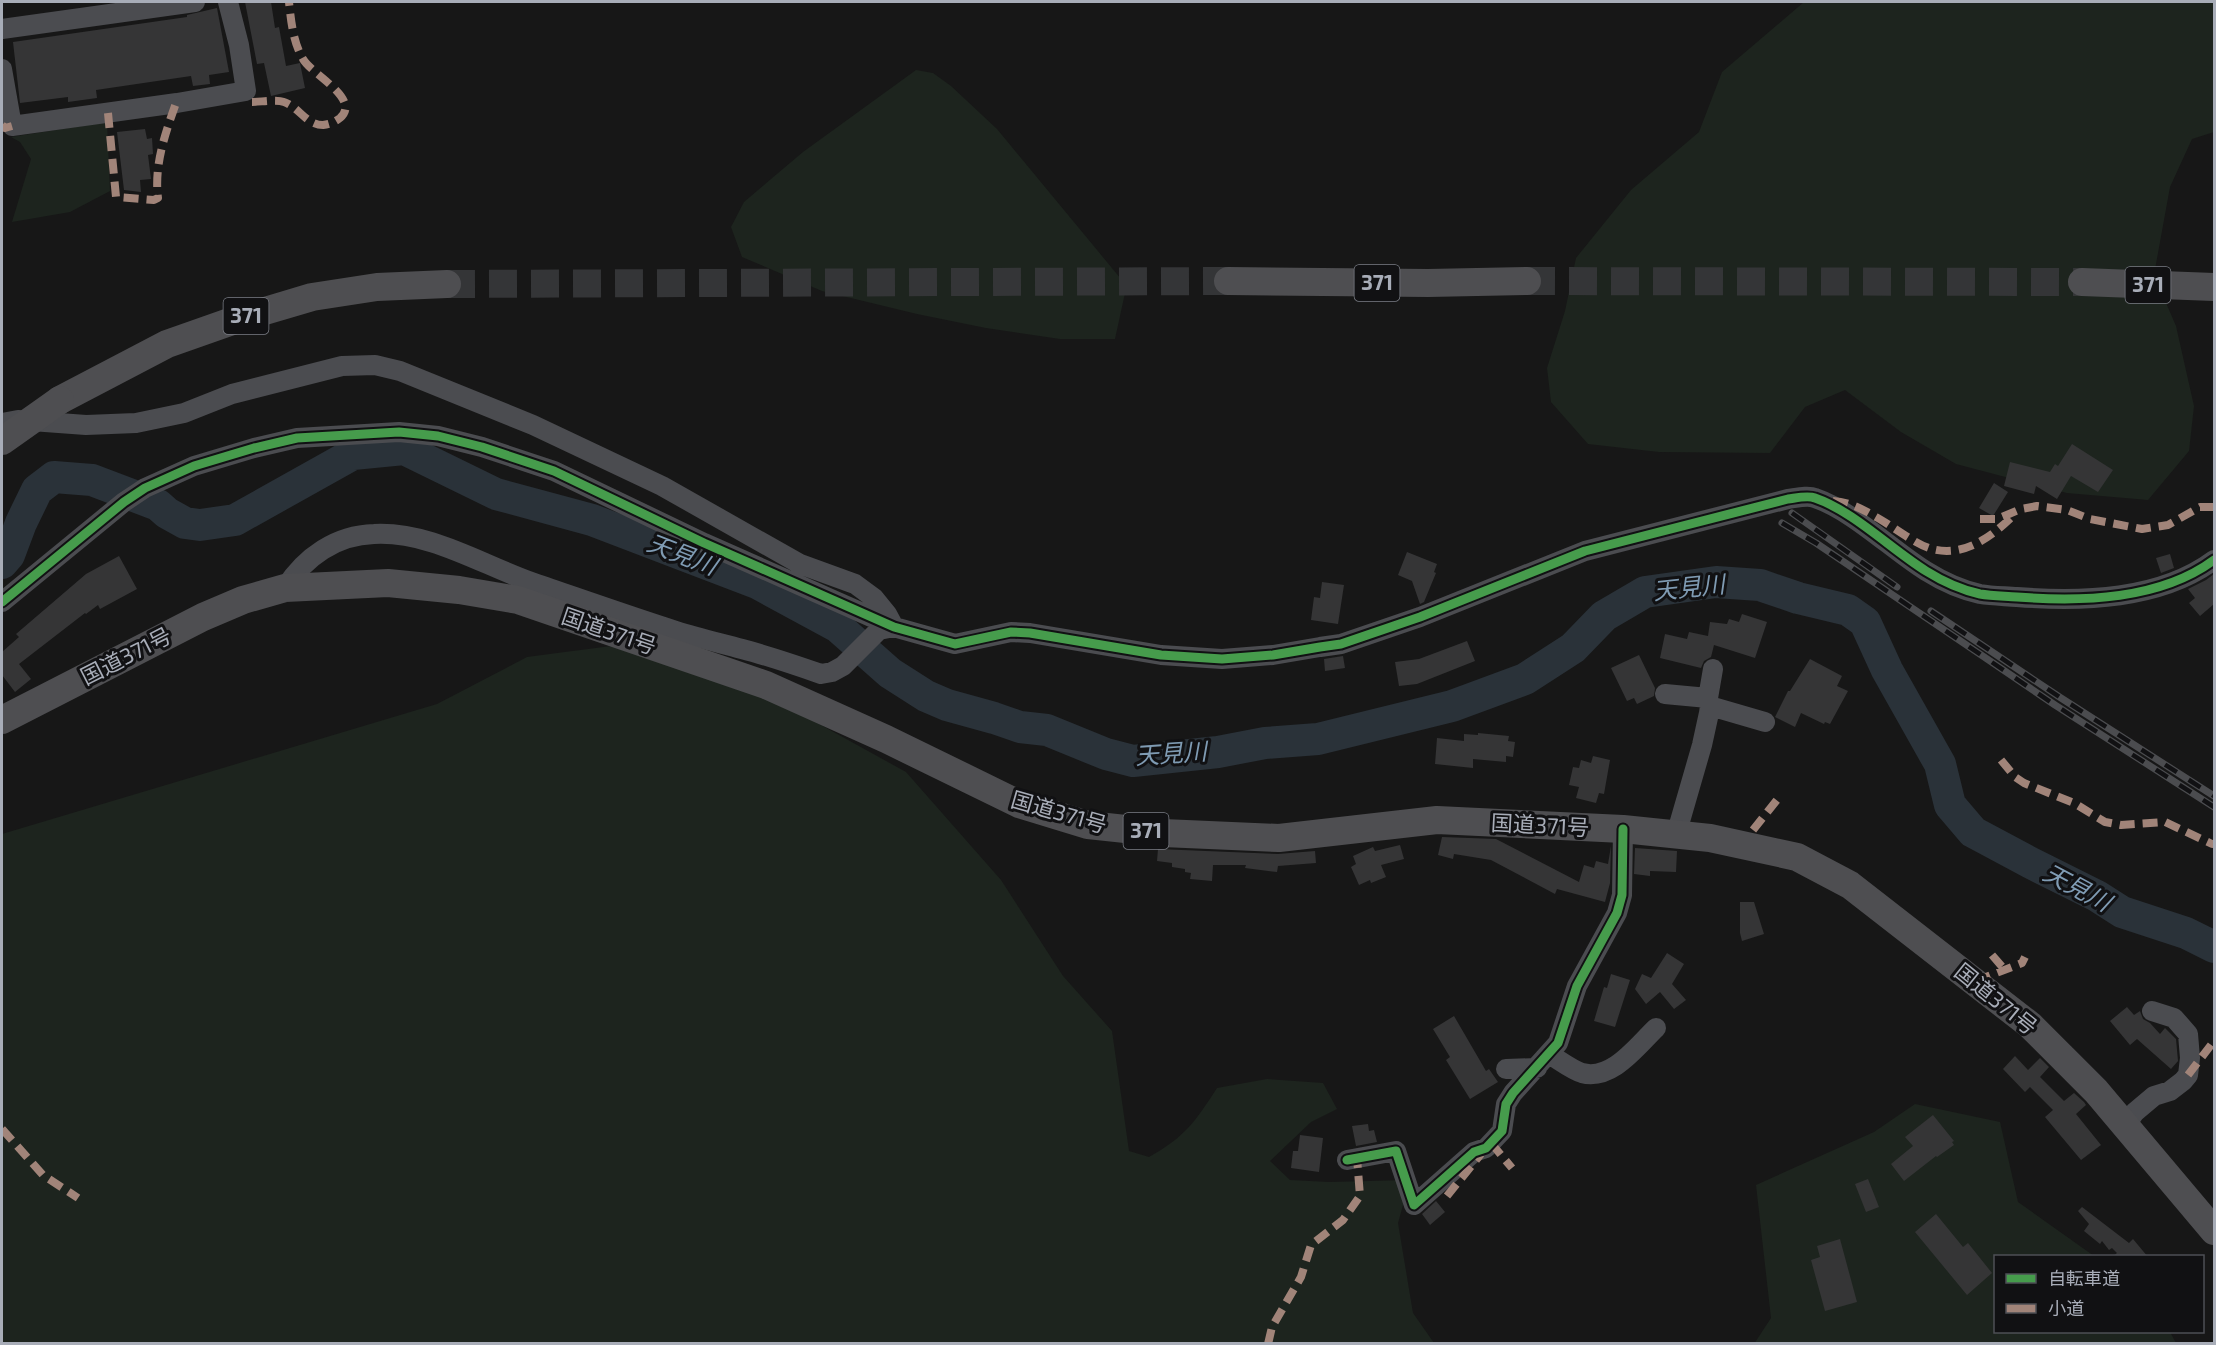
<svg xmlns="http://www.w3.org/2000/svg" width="2216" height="1345" font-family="'Exo 2','Noto Sans JP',sans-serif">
	<rect width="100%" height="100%" fill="#171717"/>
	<!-- green -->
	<path fill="#1d241e" d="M1804 2H2214V132L2192 139 2170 187 2154 275 2176 326 2194 406 2189 451 2148 500 2067 493 1956 464 1901 432 1845 390 1805 407 1770 453 1659 452 1588 444 1551 402 1547 368 1565 311 1576 258 1631 190 1699 132 1722 72Z
		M916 70 933 73 951 86 997 129 1121 279 1125 293 1115 339H1060L986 328 917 314 822 291 742 257 731 227 744 202 771 179 803 152Z
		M107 122 110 191 70 212 12 222 31 159 20 142 11 137Z
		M611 646 715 676 810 719 906 772 1001 880 1063 976 1112 1031 1129 1151 1149 1157C1185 1137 1195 1122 1217 1088L1267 1079 1323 1083 1337 1109 1311 1122 1270 1161 1290 1180 1329 1182 1410 1180 1398 1223 1413 1313 1434 1343 2 1344V834L437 704 527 657Z
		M1915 1104 2000 1122 2018 1202 2094 1256H1996V1332H2170L2176 1343 1754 1344 1771 1318 1756 1185 1874 1132Z"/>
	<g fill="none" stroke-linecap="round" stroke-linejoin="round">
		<!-- river -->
		<path stroke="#2a3239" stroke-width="32" d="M2 563 9 555 21 523 37 490 54 477 92 480 158 505 167 513 185 523 200 525 235 520 353 454 404 449 496 494 592 520 757 583 838 627 890 673 926 696 947 705 994 718 1020 727 1047 730 1106 754 1133 761 1218 752 1265 743 1318 739 1452 706 1525 679 1573 648 1604 616 1645 592 1716 582 1760 585 1798 598 1848 610 1865 622 1887 670 1940 764 1950 805 1973 832 2029 862 2097 896 2122 912 2186 933 2214 947"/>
	</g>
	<!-- building -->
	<path fill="#353536" d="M245 2H271L275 28 279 27 286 66 300 63 305 88 271 96 264 63 257 64Z
		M217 8 229 72 209 75 210 84 193 86 191 76 96 90 97 98 68 102V97L20 103 13 42 187 17V15Z
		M145 129 147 139 152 138 153 154 148 155 151 179 140 180 141 192 124 190 117 132Z
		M2072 444 2113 470 2098 492 2071 476 2057 499 2036 486 2034 494 2004 486 2010 462 2050 472 2055 464 2058 466Z
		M1994 483 2008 492 1993 516 1979 508Z
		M1407 552 1437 564 1434 572 1436 573 1424 602 1420 604 1412 581 1398 575Z
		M2170 554 2174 568 2161 573 2156 558Z
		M119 556 137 589 100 609 98 605 86 614 85 613 19 664 31 679 15 692 2 675V652L19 637 16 634 86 574Z
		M2214 574V604L2200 616 2189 603 2195 598 2188 589 2206 580Z
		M1322 582 1344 585 1338 624 1311 620 1314 597 1320 598Z
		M1742 614 1767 622 1755 658 1714 645 1711 657 1704 661 1701 668 1660 658 1665 634 1687 639 1689 632 1708 636 1710 622 1727 624 1729 619 1739 622Z
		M1467 641 1475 661 1417 684 1399 686 1395 662 1419 659Z
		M1639 655 1655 688 1654 696 1637 704 1634 698 1627 701 1611 668Z
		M1343 656 1345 668 1325 671 1324 659Z
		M1810 659 1842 676 1837 686 1848 691 1830 724 1825 722 1824 724 1801 713 1795 727 1775 717 1788 691H1790Z
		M1478 733 1509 736 1508 741 1515 742 1513 757 1506 756V762L1473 759V768L1435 764 1437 738 1464 741V734L1478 735Z
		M1593 756 1610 760 1604 794 1599 793 1596 803 1576 798 1579 787 1569 785 1573 767 1579 768 1581 760 1591 763Z
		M1442 837 1496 839 1579 882 1584 865 1594 868 1596 861 1608 864 1611 846 1610 883 1605 902 1557 889 1555 894 1491 860 1454 854 1453 859 1438 855Z
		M1400 845 1404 859 1381 865 1386 877 1371 883 1370 880 1359 885 1351 867 1356 864 1353 856 1373 847 1375 851Z
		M1635 848 1677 851 1676 872 1650 871V876L1634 874Z
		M1158 849 1278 854 1315 851 1316 863 1278 866 1277 872 1245 868 1246 865H1213L1212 881 1190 879 1191 873 1185 872V869L1172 867V863L1157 861Z
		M1740 902H1754L1764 934 1742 941 1740 933Z
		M1667 953 1684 964 1672 984 1686 1000 1674 1009 1660 992 1646 1004 1635 989 1642 974 1651 978Z
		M1611 974 1630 980 1615 1027 1594 1021 1604 987 1607 988Z
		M2127 1007 2134 1015 2140 1011 2143 1019 2150 1023 2160 1034 2165 1028 2176 1039 2178 1061 2171 1069 2137 1039 2130 1045 2110 1021Z
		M1454 1016 1486 1071 1489 1069 1498 1082 1470 1099 1446 1060 1450 1057 1433 1029Z
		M2015 1056 2028 1070 2040 1058 2049 1067 2040 1077 2064 1101 2074 1093 2084 1102 2086 1105 2076 1114 2101 1145 2081 1160 2045 1117 2053 1110 2030 1087 2025 1092 2003 1069Z
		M1933 1115 1954 1141 1952 1142 1954 1145 1937 1157 1936 1156 1904 1181 1891 1164 1913 1146 1905 1137Z
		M1368 1124 1369 1131 1374 1130 1377 1142 1356 1146 1352 1126Z
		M1300 1135 1323 1138 1319 1172 1291 1168 1293 1151H1298Z
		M1868 1179 1879 1207 1866 1212 1855 1184Z
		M1436 1201 1445 1212 1430 1225 1422 1214Z
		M2082 1207 2129 1243 2133 1239 2148 1257H2112L2117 1253 2112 1248 2109 1250 2102 1241 2100 1244 2084 1231 2089 1224 2078 1211Z
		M1936 1214 1963 1247 1968 1243 1992 1273 1967 1295 1915 1232Z
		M1840 1239 1857 1302 1825 1311 1811 1260 1820 1257 1817 1246Z"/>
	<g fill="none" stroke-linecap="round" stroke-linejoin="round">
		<!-- highway-tunnel -->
		<path stroke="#343537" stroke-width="28" stroke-dasharray="28 14" stroke-linecap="butt" d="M1527 281 2082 282
			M447 284 1228 281"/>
		<!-- minor -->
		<path stroke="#4b4c50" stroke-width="20" d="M2 29 195 2
			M2 69 12 126 177 103 246 91 239 45 228 2
			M2 423 18 420 86 425 136 423 184 413 232 394 342 366 375 365 400 371 533 425 662 486 800 564 855 584 874 598 887 614 894 627
			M285 588C305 557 336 535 374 534 430 531 482 565 534 583 581 599 629 616 676 631 698 638 720 643 742 649 769 656 795 665 821 674L832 672 843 666 879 630 894 627
			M2 602 124 502 145 488 194 466 254 448 297 438 399 432 438 436 482 447 554 471 704 543 894 627 955 644 1011 632 1030 633 1161 655 1222 659 1273 655 1320 647 1341 644 1420 617 1585 551 1788 499C1796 498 1808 495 1815 498 1853 511 1892 550 1926 571 1942 581 1962 590 1980 594 1992 596 2005 596 2017 597 2082 602 2160 600 2214 560
			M1665 694 1708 698
			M1710 706 1765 722
			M1676 835 1702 745 1709 713 1710 706 1708 698 1713 669
			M1549 1054C1559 1060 1572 1070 1582 1073 1612 1081 1637 1046 1656 1028
			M1506 1069 1537 1068
			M2125 1126 2135 1112 2154 1096 2170 1091 2183 1081 2188 1075 2190 1058 2188 1034 2174 1018 2152 1011
			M1347 1160 1396 1151 1414 1205 1474 1152 1486 1148 1502 1131 1506 1104 1513 1093 1558 1043 1577 986 1617 913 1622 895 1623 829"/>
		<!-- highway -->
		<path stroke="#4e4e51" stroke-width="28" d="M1228 281 1428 283 1527 281
			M2082 282 2214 287
			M60 400 167 344 238 319 312 297 377 287 447 284
			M2 720 203 617 243 600 285 588 388 583 459 590 518 600 766 685 886 739 1019 804 1088 825 1163 833 1279 838 1437 820 1623 829 1710 838 1797 857 1850 885 2030 1025 2096 1091 2214 1231"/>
		<defs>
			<path id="rail" d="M1792 513 1897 587
				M1782 523 1816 543 2055 705 2214 807
				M1931 611 2061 698 2214 796"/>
		</defs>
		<!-- rail casing -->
		<use href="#rail" stroke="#4b4c4f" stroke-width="7"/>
		<!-- rail -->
		<use href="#rail" stroke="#111113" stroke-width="4.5" stroke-dasharray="14" stroke-linecap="butt"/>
		<!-- highway-bridge -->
		<path stroke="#4e4e51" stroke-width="28" d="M2 441 60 400"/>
		<!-- quiet -->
		<path stroke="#a18479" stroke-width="8" stroke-dasharray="15 8" stroke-linecap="butt" d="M252 102C261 102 276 99 284 102 299 107 306 125 323 125 330 124 335 122 340 118 362 99 311 74 303 59 293 42 291 21 289 2
			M108 113 116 197 154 200 158 198C154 165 165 134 176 103
			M2 125 5 128 12 126
			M1833 501C1850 502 1862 509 1876 517 1891 525 1916 545 1932 549 1965 558 1994 535 2016 513
			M1980 519H1997L2021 509 2037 506 2067 510 2090 519 2142 529 2168 525 2200 507H2214
			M2001 760 2015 777 2024 783 2074 803 2105 822 2121 825 2165 822 2212 844 2214 842
			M1753 830 1777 800
			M1992 955 2005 970
			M1976 981 2022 963 2025 957
			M2188 1075 2214 1041
			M2 1129 43 1175 78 1198
			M1491 1143 1512 1168
			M1447 1196 1481 1154
			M1268 1344 1272 1327 1301 1277 1311 1245 1343 1220 1360 1196 1357 1158"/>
		<defs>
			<path id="cycleway" d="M2 602 124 502 145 488 194 466 254 448 297 438 399 432 438 436 482 447 554 471 704 543 894 627 955 644 1011 632 1030 633 1161 655 1222 659 1273 655 1320 647 1341 644 1420 617 1585 551 1788 499C1796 498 1808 495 1815 498 1853 511 1892 550 1926 571 1942 581 1962 590 1980 594 1992 596 2005 596 2017 597 2082 602 2160 600 2214 560
				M1347 1160 1396 1151 1414 1205 1474 1152 1486 1148 1502 1131 1506 1104 1513 1093 1558 1043 1577 986 1617 913 1622 895 1623 829"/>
		</defs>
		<!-- cycleway casing -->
		<use href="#cycleway" stroke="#111113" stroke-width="13"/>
		<!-- cycleway -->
		<use href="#cycleway" stroke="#469c4c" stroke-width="9"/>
	</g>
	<g text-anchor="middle" stroke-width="6" stroke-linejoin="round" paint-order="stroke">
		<!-- shield labels -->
		<g fill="#111113" stroke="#7b7e86" stroke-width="1.5">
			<rect x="1354.5" y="265" width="45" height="36" rx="4.5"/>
			<rect x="2125.5" y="267" width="45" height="36" rx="4.5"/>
			<rect x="223.5" y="298" width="45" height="36" rx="4.5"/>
			<rect x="1123.5" y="813" width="45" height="36" rx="4.5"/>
		</g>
		<g font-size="21" font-weight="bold" fill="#a8adb8">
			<text x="1377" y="290">371</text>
			<text x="2148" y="292">371</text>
			<text x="246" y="323">371</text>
			<text x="1146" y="838">371</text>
		</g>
		<!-- street labels -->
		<g font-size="22" fill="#a8adb8" stroke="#111113">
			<text transform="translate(609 631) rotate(19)" y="8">国道371号</text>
			<text transform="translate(126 656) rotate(-27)" y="8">国道371号</text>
			<text transform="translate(1059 812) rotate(16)" y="8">国道371号</text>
			<text transform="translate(1540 825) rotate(3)" y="8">国道371号</text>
			<text transform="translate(1996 999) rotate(39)" y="8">国道371号</text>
		</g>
		<!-- water labels -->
		<g font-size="24" font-style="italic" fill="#7f9bb3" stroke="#111113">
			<text transform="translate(682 555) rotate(21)" y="8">天見川</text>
			<text transform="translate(1689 588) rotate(-6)" y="8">天見川</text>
			<text transform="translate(1171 754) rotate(-4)" y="8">天見川</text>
			<text transform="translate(2077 888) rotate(28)" y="8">天見川</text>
		</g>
	</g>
	<!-- border -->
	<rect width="2216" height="1345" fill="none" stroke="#a8adb8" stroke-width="6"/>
	<!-- legend -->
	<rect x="1994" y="1255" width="210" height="78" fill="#111113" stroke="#4d4f55" stroke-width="1.5"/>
	<rect x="2006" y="1274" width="30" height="9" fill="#469c4c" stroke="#4d4f55" stroke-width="1.5"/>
	<text x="2048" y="1285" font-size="18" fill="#a8adb8">自転車道</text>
	<rect x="2006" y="1304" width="30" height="9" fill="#a18479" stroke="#4d4f55" stroke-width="1.5"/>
	<text x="2048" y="1315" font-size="18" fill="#a8adb8">小道</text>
</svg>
